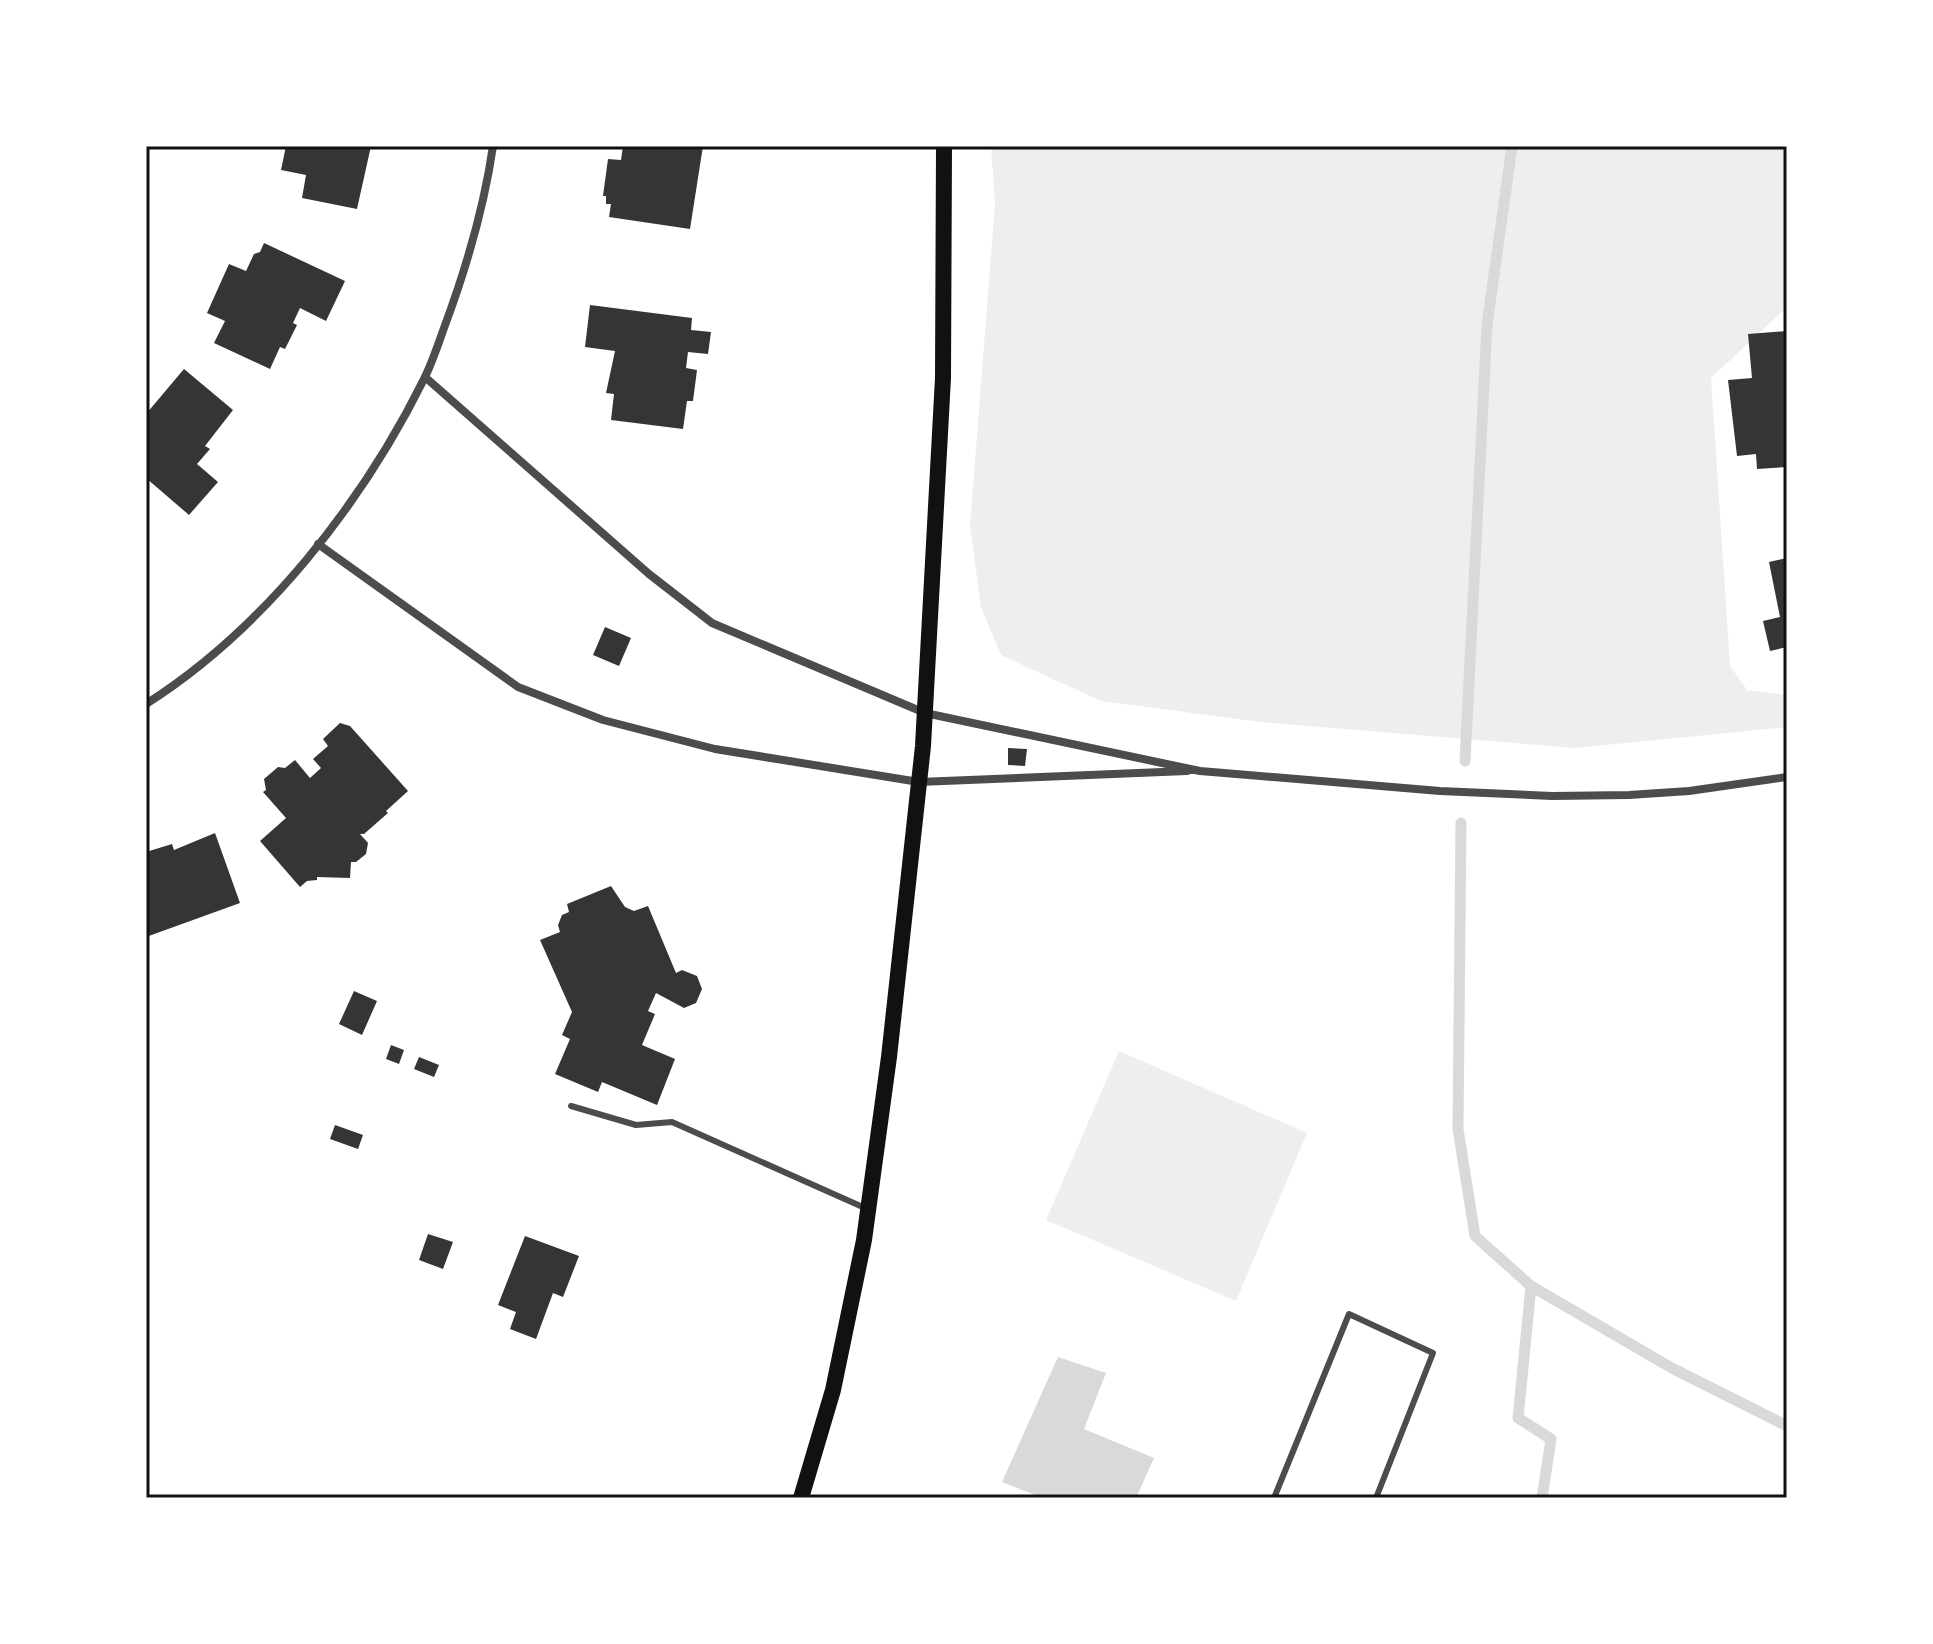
<svg xmlns="http://www.w3.org/2000/svg" width="1933" height="1644" font-family="Figtree,sans-serif">
	<rect width="100%" height="100%" fill="#fff"/>
	<!-- green -->
	<path fill="#eee" d="M991 146H1787V307L1711 378 1730 666 1747 690 1787 695V727L1575 748 1261 722 1101 701 1001 655 981 607 970 526 995 204Z
		M1119 1051 1307 1133 1236 1301 1046 1220Z"/>
	<!-- water -->
	<path fill="#d9d9d9" d="M1058 1357 1106 1373 1084 1429 1154 1458 1136 1498H1043L1002 1482Z"/>
	<g fill="none" stroke-linecap="round" stroke-linejoin="round">
		<!-- stream -->
		<path stroke="#d9d9d9" stroke-width="11" d="M1465 761 1487 325 1512 146
			M1461 823 1458 1129 1475 1236 1531 1286 1670 1367 1787 1426
			M1531 1286 1518 1418 1551 1439 1542 1498"/>
	</g>
	<!-- building -->
	<path fill="#353535" d="M286 146H371L357 209 302 198 306 175 281 170Z
		M623 146H703L690 229 609 217 611 204H606V196H603L608 159 621 160Z
		M264 243 345 281 326 321 300 308 293 323 297 325 285 349 280 347 270 369 214 343 225 321 207 313 229 264 246 271 254 254 260 252Z
		M590 305 692 318 691 330 711 332 708 354 688 352 686 368 697 370 693 401H687L683 429 611 420 614 394 606 393 615 351 585 347Z
		M1787 331V467L1757 469 1756 454 1737 456 1728 380 1752 378 1748 334Z
		M184 369 233 410 205 446 210 449 197 464 218 482 189 515 146 478V414Z
		M1787 558V647L1770 651 1763 621 1780 617 1769 562Z
		M605 627 631 638 619 666 593 655Z
		M340 723 350 726 408 791 386 811 388 813 364 834H360L368 843 366 854 356 862H351L350 878 317 877V880L307 881 300 887 260 841 286 818 263 792 266 790 264 779 278 767 285 768 295 760 310 778 321 768 313 759 328 746 323 739Z
		M1008 748 1027 749 1025 766 1008 765Z
		M215 833 240 903 146 937V852L172 844 174 850Z
		M611 886 625 907 634 911 648 906 676 973 682 970 697 976 702 989 696 1003 684 1008 656 993 648 1011 655 1014 642 1045 675 1059 657 1105 602 1082 598 1092 555 1074 570 1039 562 1035 572 1012 540 940 560 932 558 925 562 915 569 912 567 904Z
		M354 991 377 1001 362 1035 339 1024Z
		M391 1045 404 1050 399 1064 386 1059Z
		M419 1057 439 1065 434 1077 414 1069Z
		M335 1125 363 1135 358 1149 330 1139Z
		M428 1234 453 1242 443 1269 419 1260Z
		M525 1236 579 1256 563 1297 553 1293 536 1339 510 1329 516 1312 498 1305Z"/>
	<g fill="none" stroke-linecap="round" stroke-linejoin="round">
		<!-- service -->
		<path stroke="#4c4c4c" stroke-width="6" d="M571 1106 636 1125 672 1122 865 1208
			M1274 1498 1349 1314 1433 1353 1376 1498"/>
		<!-- minor -->
		<path stroke="#4c4c4c" stroke-width="8" d="M425 377 649 574 712 623 925 713 1200 771 1440 791 1552 796 1629 795 1689 791 1787 777
			M318 544 518 687 603 720 715 749 919 782 1187 771
			M146 704C264 629 362 504 424 379 432 363 438 345 444 328 466 269 484 208 493 146"/>
		<!-- secondary -->
		<path stroke="#111" stroke-width="16" d="M801 1498 833 1390 864 1240 889 1057 923 746 943 378 944 146"/>
	</g>
	<!-- border -->
	<rect width="1933" height="1644" fill="none" stroke="#ffffff" stroke-width="296"/>
	<rect x="148" y="148" width="1637" height="1348" fill="none" stroke="#111" stroke-width="3"/>
</svg>
